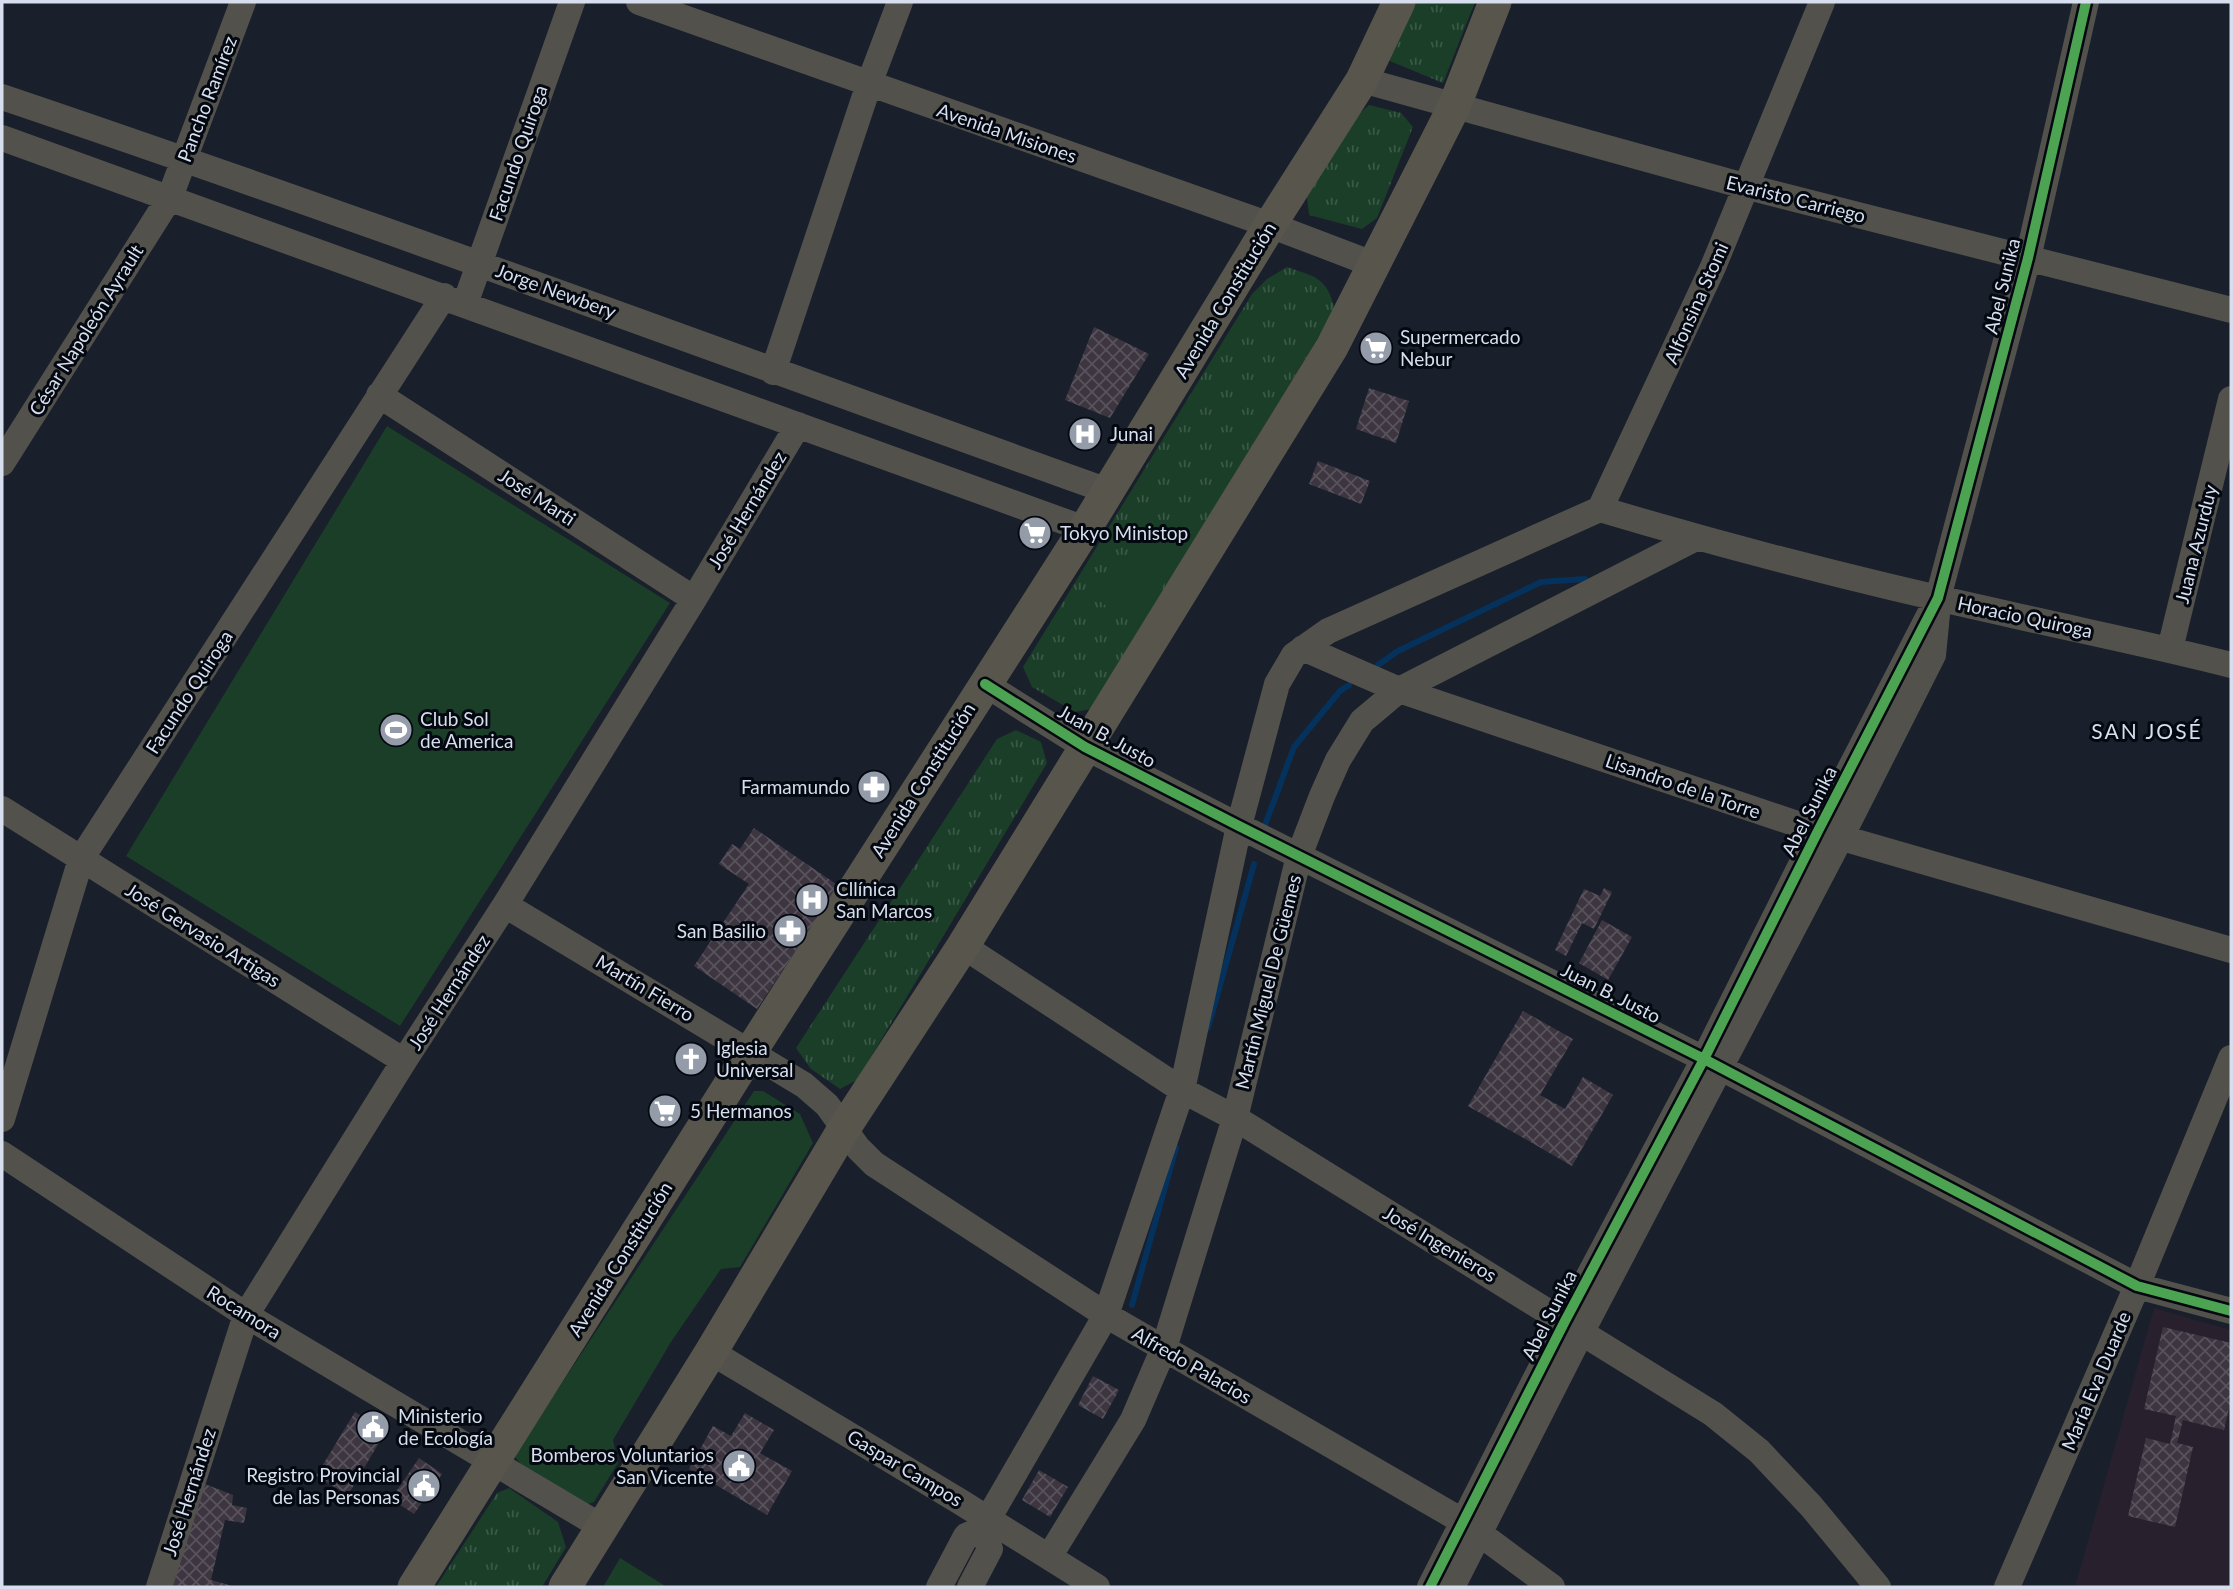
<svg xmlns="http://www.w3.org/2000/svg" width="2233" height="1589" font-family="Lato,sans-serif">
	<defs>
		<pattern id="grass-tufts" width="24" height="20" patternUnits="userSpaceOnUse" patternTransform="scale(1.75)"><rect width="24" height="20" fill="#1b3e29"/><path d="M3 7l-1-3M5 7V3M7 7l1-3M15 17l-1-3M17 17v-4M19 17l1-3" fill="none" stroke="#3b5948"/></pattern>
		<pattern id="building-cross-hatch" width="8" height="8" patternUnits="userSpaceOnUse" patternTransform="scale(1.75)"><rect width="8" height="8" fill="#3d3641"/><path d="M0 0l8 8M0 8l8-8" fill="none" stroke="#58535d"/></pattern>
	</defs>
	<rect width="100%" height="100%" fill="#191f2b"/>
	<!-- education -->
	<path fill="#29202e" d="M2154 1308 2231 1330V1587H2075Z"/>
	<!-- grass -->
	<path fill="url(#grass-tufts)" d="M1414 2H1475L1443 83 1385 59Z
		M1369 105 1401 113 1413 127 1377 218 1362 229 1309 215 1307 197 1359 114Z
		M1287 267C1317 277 1327 278 1335 310L1091 709 1075 712 1032 687 1023 667 1252 294 1267 279Z
		M1016 730 1041 742 1047 763 857 1080 840 1089 811 1069 796 1048 997 739Z
		M509 1488 558 1522 566 1547 542 1587H436L497 1493Z"/>
	<!-- park -->
	<path fill="#1b3e29" d="M387 426 670 603 400 1026 126 856Z
		M1145 528 1184 553 1137 626 1099 601Z
		M754 1091H763L800 1114 813 1143 740 1267 721 1269 671 1342 613 1440 618 1463 594 1502 588 1504 521 1464 514 1456Z
		M620 1558 667 1587H603Z"/>
	<g fill="none" stroke-linecap="round" stroke-linejoin="round">
		<!-- stream -->
		<path stroke="#05325d" stroke-width="6" d="M1378 665 1398 651 1541 582 1585 579
			M1265 825 1294 747 1340 691 1349 685
			M1208 1028 1254 864
			M1132 1305 1176 1148"/>
	</g>
	<!-- building -->
	<path fill="url(#building-cross-hatch)" d="M1094 327 1149 354 1110 418 1065 400Z
		M1369 388 1409 401 1396 443 1356 429Z
		M1318 461 1370 481 1361 504 1309 484Z
		M754 828 839 886 757 1009 694 966 749 884 719 864 732 844 740 849Z
		M1604 888 1612 892 1594 929 1582 923 1566 956 1555 950 1584 889 1600 896Z
		M1602 920 1632 937 1608 980 1579 963Z
		M1523 1011 1573 1039 1540 1095 1565 1109 1583 1077 1613 1095 1572 1166 1468 1106Z
		M2163 1327 2231 1343V1400L2224 1430 2183 1420 2177 1443 2193 1447 2175 1527 2128 1516 2146 1438 2170 1444 2176 1416 2144 1409Z
		M1093 1376 1119 1390 1103 1419 1078 1405Z
		M355 1412 386 1431 348 1495 316 1476Z
		M745 1413 774 1430 760 1453 792 1471 767 1515 689 1469 713 1426 731 1436Z
		M419 1458 442 1474 414 1514 391 1499Z
		M1039 1470 1068 1487 1050 1517 1022 1500Z
		M205 1484 233 1495 232 1505 247 1508 244 1523 225 1520 211 1580 236 1587H171Z"/>
	<g fill="none" stroke-linecap="round" stroke-linejoin="round">
		<!-- minor -->
		<path stroke="#52514c" stroke-width="26" d="M639 2 1270 225 1375 265
			M1822 2 1713 267 1600 509C1734 549 1871 584 2008 614 2082 631 2157 646 2231 665
			M1362 80 1748 187 2231 310
			M2 97C372 222 739 359 1108 491
			M2 138 1085 529
			M465 304 572 2
			M773 372 869 84 900 2
			M379 395 694 599
			M2 463 170 197 243 2
			M1303 648 1399 690 1818 831 2231 950
			M2170 649 2231 399
			M985 684 1085 747 1239 826 1704 1059 2137 1286 2231 1311
			M2 809 404 1061
			M505 905 804 1085 827 1105 858 1148 874 1164 1106 1315 1464 1522 1552 1587
			M963 946 1182 1090 1235 1118 1713 1414 1759 1451 1811 1506 1878 1587
			M2 1119 81 859 444 296
			M2 1154 246 1315 602 1527
			M711 1352 959 1501 1097 1587
			M1049 1557 1133 1420 1164 1348 1235 1118 1299 856 1322 796 1338 760 1362 721 1399 690 1696 538
			M159 1587 246 1315 404 1061 505 905 694 599 798 425
			M939 1587 966 1536 982 1529 988 1519 1106 1315 1182 1090 1239 826 1277 684 1294 655 1328 631 1600 509
			M970 1587 990 1549 982 1529
			M1430 1587 1565 1321 1704 1059 1818 831 1938 598 2028 258 2086 2
			M1452 1587 1582 1331 1841 837 1933 655 1937 614
			M2007 1587 2137 1286 2231 1058"/>
		<!-- major -->
		<path stroke="#57554c" stroke-width="33" d="M414 1587 751 1051 1085 529 1270 225 1362 80 1399 2
			M565 1587 711 1352 845 1127 963 946 1332 347 1454 107 1495 2"/>
		<defs>
			<path id="cycleway" d="M985 684 1085 747 1239 826 1704 1059 2137 1286 2231 1311
				M1430 1587 1565 1321 1704 1059 1818 831 1938 598 2028 258 2086 2"/>
		</defs>
		<!-- cycleway casing -->
		<use href="#cycleway" stroke="#040810" stroke-width="15"/>
		<!-- cycleway -->
		<use href="#cycleway" stroke="#4ca352" stroke-width="10"/>
	</g>
	<!-- icons -->
	<defs>
		<symbol id="supermarket-disc" viewBox="-11 -11 22 22"><circle r="9.5" fill="#949caa" stroke="#040810"/><path d="M-6-5.5h2.5l.6 2H6L4.5 2H-2.5L-4.4-4H-6ZM-1.5 3.2a1.3 1.3 0 1 0 .1 0ZM3 3.2a1.3 1.3 0 1 0 .1 0Z" fill="#fff"/></symbol>
		<symbol id="hospital-disc" viewBox="-11 -11 22 22"><circle r="9.5" fill="#949caa" stroke="#040810"/><path d="M-5-5h3v3.5h4V-5h3V5h-3V1.5h-4V5h-3Z" fill="#fff"/></symbol>
		<symbol id="stadium-disc" viewBox="-11 -11 22 22"><circle r="9.5" fill="#949caa" stroke="#040810"/><path d="M0-5a6.5 5 0 1 0 0 10a6.5 5 0 1 0 0-10ZM-3.5-1.8h7v3.6h-7Z" fill="#fff"/></symbol>
		<symbol id="pharmacy-disc" viewBox="-11 -11 22 22"><circle r="9.5" fill="#949caa" stroke="#040810"/><path d="M-2-6h4v4h4v4h-4v4h-4v-4h-4v-4h4Z" fill="#fff"/></symbol>
		<symbol id="church-disc" viewBox="-11 -11 22 22"><circle r="9.5" fill="#949caa" stroke="#040810"/><path d="M-1.2-6h2.4v3.5h3.3v2.4h-3.3V6h-2.4V-.1h-3.3v-2.4h3.3Z" fill="#fff"/></symbol>
		<symbol id="civic-disc" viewBox="-11 -11 22 22"><circle r="9.5" fill="#949caa" stroke="#040810"/><path d="M-.6-6.5H3V-4.5H.6V-3L4-1V1h2V6H-6V1h2V-1L-.6-3ZM-1.2 2.5V6h2.4V2.5Z" fill="#fff"/></symbol>
	</defs>
	<g fill-rule="evenodd">
		<use href="#supermarket-disc" x="1357" y="329" width="38" height="38"/>
		<use href="#hospital-disc" x="1066" y="415" width="38" height="38"/>
		<use href="#supermarket-disc" x="1016" y="514" width="38" height="38"/>
		<use href="#stadium-disc" x="377" y="711" width="38" height="38"/>
		<use href="#pharmacy-disc" x="855" y="768" width="38" height="38"/>
		<use href="#hospital-disc" x="793" y="881" width="38" height="38"/>
		<use href="#pharmacy-disc" x="771" y="912" width="38" height="38"/>
		<use href="#church-disc" x="672" y="1040" width="38" height="38"/>
		<use href="#supermarket-disc" x="646" y="1092" width="38" height="38"/>
		<use href="#civic-disc" x="354" y="1408" width="38" height="38"/>
		<use href="#civic-disc" x="720" y="1447" width="38" height="38"/>
		<use href="#civic-disc" x="405" y="1467" width="38" height="38"/>
	</g>
	<g text-anchor="middle" stroke-width="6" stroke-linejoin="round" paint-order="stroke">
		<!-- street labels -->
		<g font-size="19" fill="#d7dfee" stroke="#040810">
			<text transform="translate(207 99) rotate(-69)" y="7">Pancho Ramírez</text>
			<text transform="translate(1007 133) rotate(19)" y="7">Avenida Misiones</text>
			<text transform="translate(518 153) rotate(-71)" y="7">Facundo Quiroga</text>
			<text transform="translate(1796 199) rotate(14)" y="7">Evaristo Carriego</text>
			<text transform="translate(2002 286) rotate(-76)" y="7">Abel Sunika</text>
			<text transform="translate(556 291) rotate(20)" y="7">Jorge Newbery</text>
			<text transform="translate(1225 300) rotate(-59)" y="7">Avenida Constitución</text>
			<text transform="translate(1696 303) rotate(-66)" y="7">Alfonsina Stomi</text>
			<text transform="translate(86 330) rotate(-58)" y="7">César Napoleón Ayrault</text>
			<text transform="translate(537 497) rotate(33)" y="7">José Marti</text>
			<text transform="translate(747 510) rotate(-59)" y="7">José Hernández</text>
			<text transform="translate(2196 544) rotate(-76)" y="7">Juana Azurduy</text>
			<text transform="translate(2025 617) rotate(12)" y="7">Horacio Quiroga</text>
			<text transform="translate(189 692) rotate(-57)" y="7">Facundo Quiroga</text>
			<text transform="translate(1107 736) rotate(29)" y="7">Juan B. Justo</text>
			<text transform="translate(923 780) rotate(-58)" y="7">Avenida Constitución</text>
			<text transform="translate(1683 786) rotate(19)" y="7">Lisandro de la Torre</text>
			<text transform="translate(1809 811) rotate(-63)" y="7">Abel Sunika</text>
			<text transform="translate(203 935) rotate(32)" y="7">José Gervasio Artigas</text>
			<text transform="translate(1268 982) rotate(-76)" y="7">Martín Miguel De Güemes</text>
			<text transform="translate(645 988) rotate(31)" y="7">Martín Fierro</text>
			<text transform="translate(449 992) rotate(-57)" y="7">José Hernández</text>
			<text transform="translate(1611 993) rotate(27)" y="7">Juan B. Justo</text>
			<text transform="translate(1440 1244) rotate(31)" y="7">José Ingenieros</text>
			<text transform="translate(620 1259) rotate(-58)" y="7">Avenida Constitución</text>
			<text transform="translate(244 1312) rotate(32)" y="7">Rocamora</text>
			<text transform="translate(1549 1315) rotate(-63)" y="7">Abel Sunika</text>
			<text transform="translate(1192 1365) rotate(30)" y="7">Alfredo Palacios</text>
			<text transform="translate(2096 1381) rotate(-67)" y="7">María Eva Duarde</text>
			<text transform="translate(905 1468) rotate(31)" y="7">Gaspar Campos</text>
			<text transform="translate(189 1492) rotate(-72)" y="7">José Hernández</text>
		</g>
		<!-- poi labels -->
		<g font-size="19" fill="#d7dfee" stroke="#040810" text-anchor="start">
			<text x="1400" y="344">Supermercado<tspan x="1400" dy="22">Nebur</tspan></text>
			<text x="1110" y="441">Junai</text>
			<text x="1060" y="540">Tokyo Ministop</text>
			<text x="420" y="726">Club Sol<tspan x="420" dy="22">de America</tspan></text>
			<text x="850" y="794" text-anchor="end">Farmamundo</text>
			<text x="836" y="896">Cllínica<tspan x="836" dy="22">San Marcos</tspan></text>
			<text x="766" y="938" text-anchor="end">San Basilio</text>
			<text x="716" y="1055">Iglesia<tspan x="716" dy="22">Universal</tspan></text>
			<text x="690" y="1118">5 Hermanos</text>
			<text x="398" y="1423">Ministerio<tspan x="398" dy="22">de Ecología</tspan></text>
			<text x="714" y="1462" text-anchor="end">Bomberos Voluntarios<tspan x="714" dy="22">San Vicente</tspan></text>
			<text x="400" y="1482" text-anchor="end">Registro Provincial<tspan x="400" dy="22">de las Personas</tspan></text>
		</g>
		<!-- neighbourhood labels -->
		<g font-size="21" letter-spacing="2" fill="#d7dfee" stroke="#040810">
			<text x="2147" y="739">SAN JOSÉ</text>
		</g>
	</g>
	<!-- border -->
	<rect width="2233" height="1589" fill="none" stroke="#d7dfee" stroke-width="7"/>
</svg>
